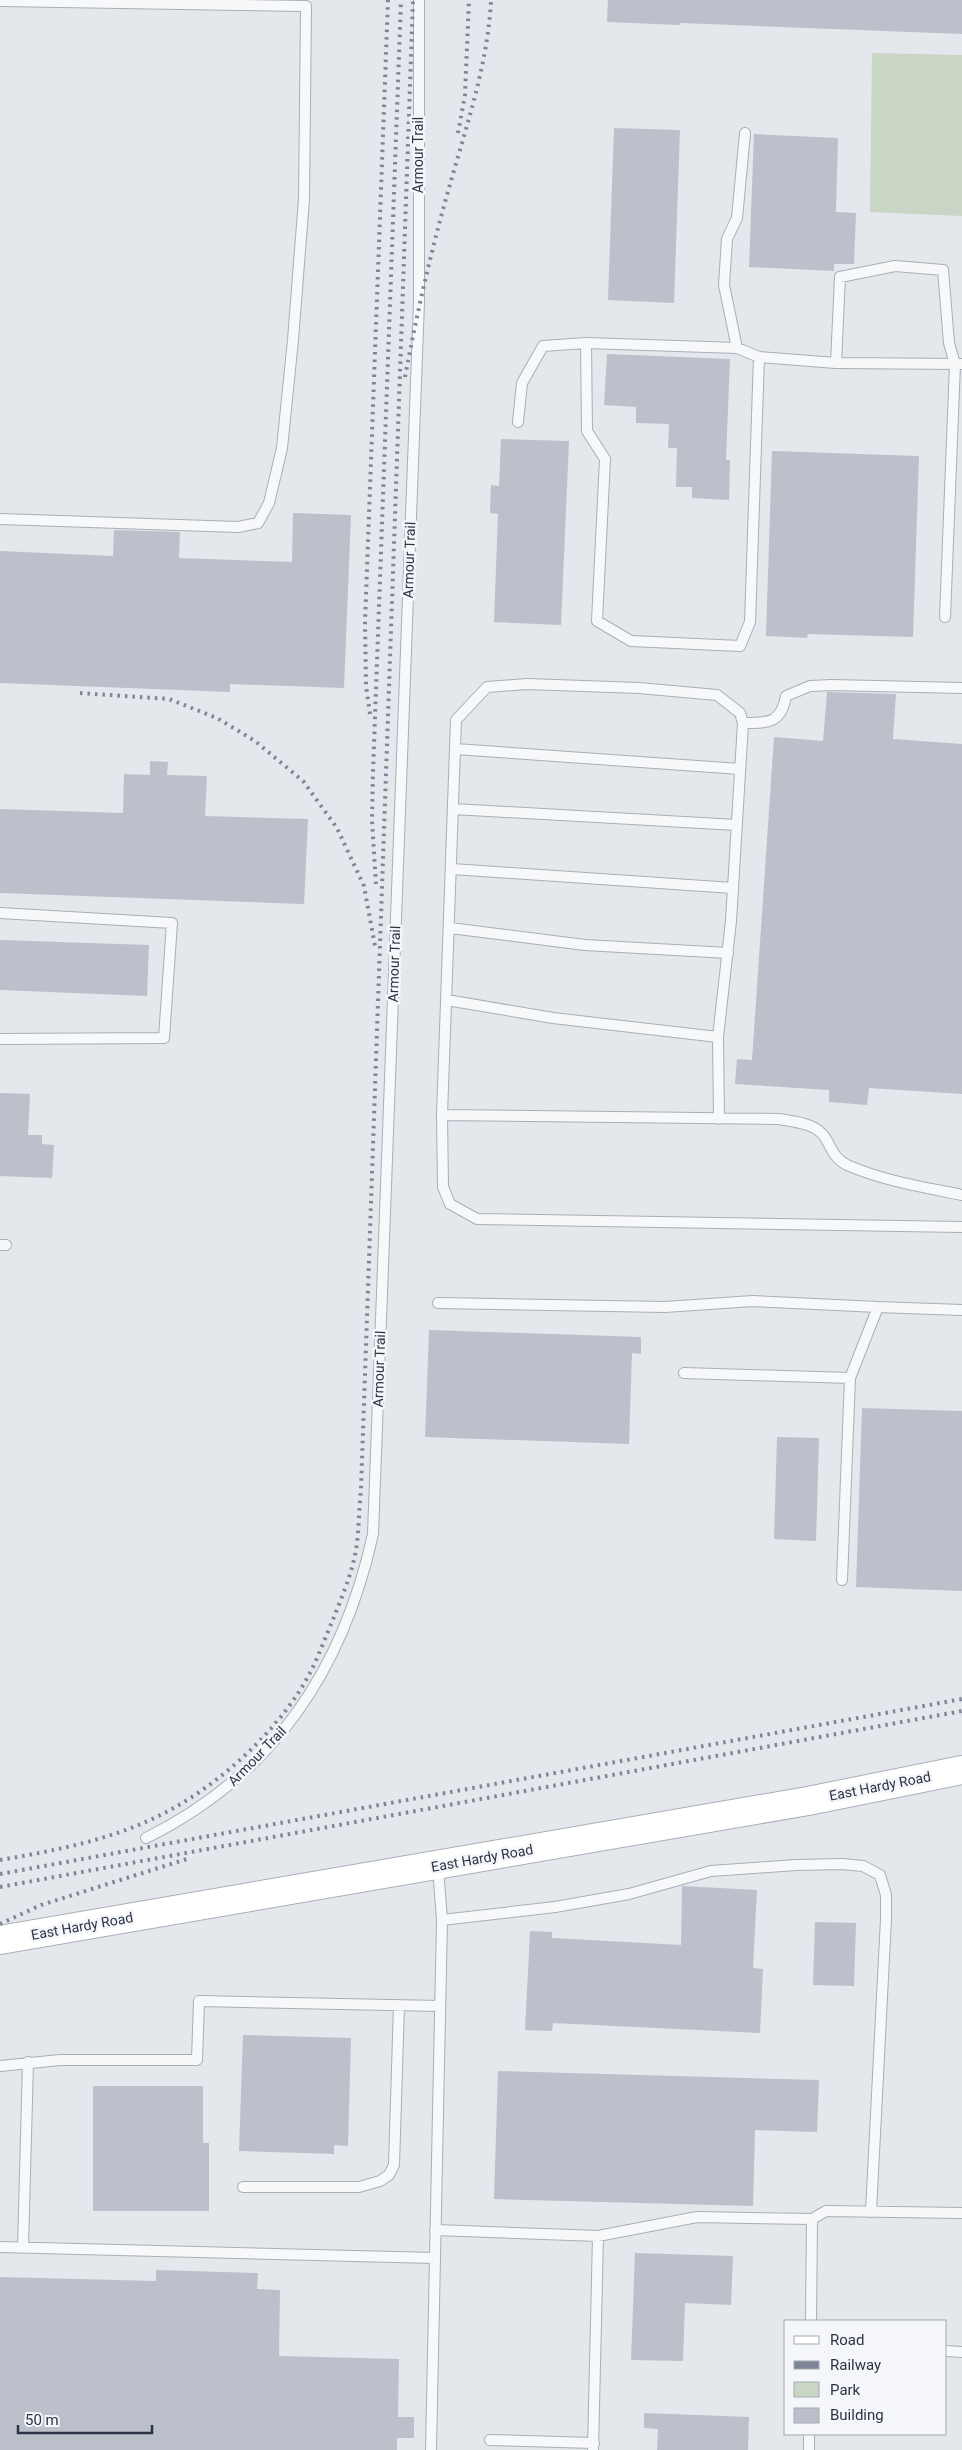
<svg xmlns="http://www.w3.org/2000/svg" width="962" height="2450" font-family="Roboto,sans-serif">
	<rect width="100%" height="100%" fill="#e4e7ec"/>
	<!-- green -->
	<path fill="#c9d6c5" d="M872 53 962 55V216L870 212Z"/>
	<!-- building -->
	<path fill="#bbc0ca" d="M608 0H962V34L680 23V25L607 22Z
		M614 128 680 130 674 303 608 300Z
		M754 134 838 138 836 212 856 213 854 264H834V271L749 267Z
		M607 354 730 359 726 460H730L729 500 692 498V487H676L677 448H668L669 424 636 423V407L604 405Z
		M501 439 569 441 561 625 494 622 498 514 490 513 491 485 499 486Z
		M772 451 919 456 913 637 808 634 807 638 766 636Z
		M293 513 351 515 344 688 230 684V692L0 683V551L113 556 114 530 180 532 179 558 292 562Z
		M827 692 896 694 893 739 962 744V1094L869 1088 867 1105 829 1102V1090L735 1084 737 1059 752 1060 774 737 823 741Z
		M150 761 168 762 167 775 207 776 205 816 308 819 304 904 0 893V809L123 813 124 774 150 775Z
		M0 940 149 945 147 996 0 990Z
		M0 1093 30 1094 28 1135H42V1144L54 1145 52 1178 0 1176Z
		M429 1330 641 1337V1354L632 1353 629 1444 425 1437Z
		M862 1408 962 1411V1591L856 1587Z
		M777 1437 819 1438 816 1541 774 1539Z
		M682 1886 757 1890 753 1968 763 1969 760 2033 553 2023 552 2031 525 2030 530 1931 552 1932V1938L681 1945Z
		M815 1922 856 1923 854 1986 813 1985Z
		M243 2035 351 2038 348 2146 334 2145V2154L239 2151Z
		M498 2071 819 2080 817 2132 755 2130 753 2206 494 2199Z
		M93 2086H203V2143H209V2211H93Z
		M635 2253 733 2256 731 2305 685 2303 683 2361 631 2360Z
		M156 2270 258 2273 257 2289 280 2290 279 2356 399 2359 398 2417H414V2438H397V2450H0V2277L156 2281Z
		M644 2413 749 2417 748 2450H657L658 2429 644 2428Z"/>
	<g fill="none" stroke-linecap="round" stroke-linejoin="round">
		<defs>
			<path id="lane" d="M0 1 306 6 304 199 293 340 282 448 269 503 258 523 238 527 0 519
				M586 343 587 431 605 459 597 621 631 641 740 646 750 622 759 357
				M737 348 724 285 727 239 737 218 745 133
				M836 363 840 277 895 266 943 270 949 343 955 364 945 617
				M518 422 522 383 543 346 586 343 737 348 759 357 836 363 962 364
				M962 688 832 685 810 686 786 696C781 724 768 723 743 723L740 713 717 695 639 688 527 684 487 687 456 720 442 1115 443 1187 450 1204 477 1219 962 1227
				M455 749 740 769
				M453 809 737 825
				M452 869 733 888
				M0 913 172 923 164 1038 0 1039
				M450 928 585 945 728 953
				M447 1000 553 1018 718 1037 731 921 743 723
				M718 1037 719 1119
				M442 1115 779 1119C795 1122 817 1123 826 1139 832 1150 835 1159 847 1165 884 1181 923 1187 962 1195
				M0 1245H6
				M438 1303 665 1307 753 1301 878 1307
				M684 1373 850 1378
				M842 1580 850 1378 878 1307 962 1310
				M146 1838C273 1775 343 1671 373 1534L419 302V0
				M442 1920 555 1907 629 1894 711 1871 796 1865 842 1864 863 1866 880 1875 886 1895V1919L871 2212
				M0 2066 60 2060H197L199 2001 440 2006
				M243 2187H359L380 2181 389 2175 394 2165 399 2005
				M435 2230 598 2236 697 2217 812 2219
				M0 2247 435 2258
				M23 2247 28 2062
				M811 2321 812 2219 826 2211 962 2213
				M946 2351 962 2352
				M490 2440 594 2443
				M431 2450 442 1920 438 1867
				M593 2450 598 2236
				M809 2450V2434"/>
			<path id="secondary" d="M0 1940 808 1801 962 1770"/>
		</defs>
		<!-- lane casing -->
		<use href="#lane" stroke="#a9aeb7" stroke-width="12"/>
		<!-- secondary casing -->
		<use href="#secondary" stroke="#a9aeb7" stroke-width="30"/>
		<!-- lane -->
		<use href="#lane" stroke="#f7f8fa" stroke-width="10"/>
		<!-- secondary -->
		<use href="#secondary" stroke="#fff" stroke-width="28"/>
		<!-- rail -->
		<path stroke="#7d8696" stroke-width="4" stroke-dasharray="2.5 5" stroke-linecap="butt" d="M458 133 465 95 469 0
			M405 377C417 313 431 251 449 188 466 127 488 64 491 0
			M80 693 169 699 217 718 255 741 303 781 337 828 364 886 375 946
			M370 714 366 686 365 623 388 0
			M376 884 372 821 373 772 401 0
			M0 1860C58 1850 117 1839 170 1810 224 1781 283 1726 311 1671 319 1655 325 1638 332 1622 341 1599 352 1574 356 1550 359 1530 359 1509 361 1489L413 0
			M0 1874 962 1699
			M0 1887 962 1711
			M0 1924 41 1905 187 1859"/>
	</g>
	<g text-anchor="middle" stroke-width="5" stroke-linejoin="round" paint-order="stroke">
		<!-- street labels -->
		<g font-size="14" fill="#2b3445" stroke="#f4f6f9">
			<text transform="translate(418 155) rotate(-90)" y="5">Armour Trail</text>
			<text transform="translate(409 560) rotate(-88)" y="5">Armour Trail</text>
			<text transform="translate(394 964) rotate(-88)" y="5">Armour Trail</text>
			<text transform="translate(379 1369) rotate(-88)" y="5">Armour Trail</text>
			<text transform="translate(257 1756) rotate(-46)" y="5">Armour Trail</text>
			<text transform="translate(880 1786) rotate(-11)" y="5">East Hardy Road</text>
			<text transform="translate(482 1858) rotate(-10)" y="5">East Hardy Road</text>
			<text transform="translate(82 1926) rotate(-10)" y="5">East Hardy Road</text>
		</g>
	</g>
	<!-- legend -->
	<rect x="784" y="2320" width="162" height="115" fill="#f4f6f9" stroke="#a4a8b1"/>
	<rect x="794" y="2336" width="25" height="8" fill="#ffffff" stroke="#a4a8b1"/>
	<text x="830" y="2345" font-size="15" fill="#2b3445">Road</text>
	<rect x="794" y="2361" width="25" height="8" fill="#7d8696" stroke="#a4a8b1"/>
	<text x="830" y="2370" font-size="15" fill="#2b3445">Railway</text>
	<rect x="794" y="2382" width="25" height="15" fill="#c9d6c5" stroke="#a4a8b1"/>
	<text x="830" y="2395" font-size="15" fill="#2b3445">Park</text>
	<rect x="794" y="2408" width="25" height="15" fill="#bbc0ca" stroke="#a4a8b1"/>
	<text x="830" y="2420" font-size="15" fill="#2b3445">Building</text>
	<!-- scale -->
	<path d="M18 2425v8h134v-8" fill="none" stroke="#2b3445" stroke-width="2.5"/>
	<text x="25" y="2425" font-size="15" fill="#2b3445" stroke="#f4f6f9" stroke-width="4" paint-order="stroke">50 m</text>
</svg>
